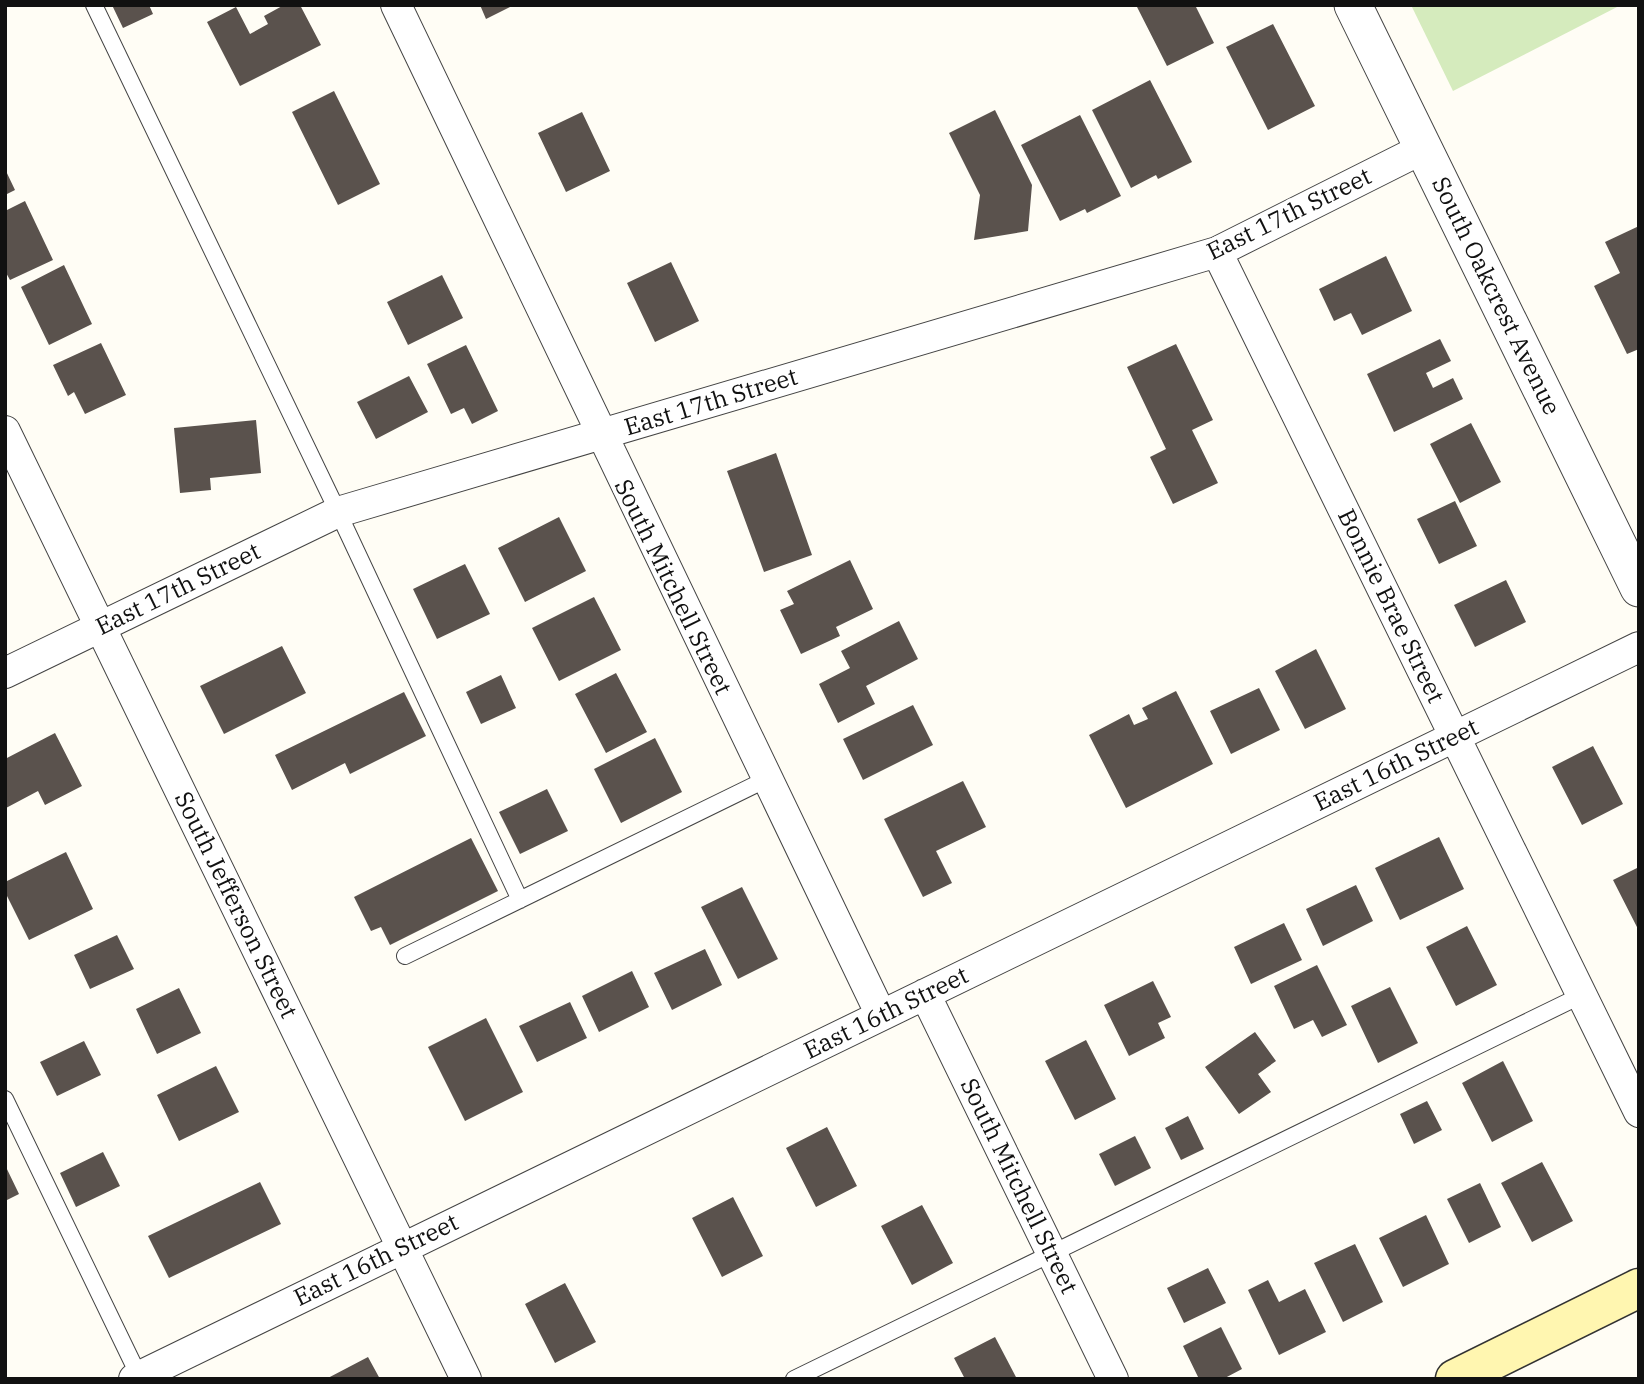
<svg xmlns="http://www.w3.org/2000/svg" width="1644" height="1384" font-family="'IBM Plex Serif',serif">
	<rect width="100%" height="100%" fill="#fffdf5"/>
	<!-- green -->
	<path fill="#d5ebbd" d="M1411 5H1621L1453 91Z"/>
	<!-- building -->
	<path fill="#5a524d" d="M112 5H149L153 14 123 28Z
		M284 5H300L321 45 240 86 207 22 236 7 250 34 268 24 264 16Z
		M480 5H514L486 19Z
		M1136 5H1195L1214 43 1167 66Z
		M1273 24 1315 106 1268 130 1226 47Z
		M1150 80 1192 162 1158 179 1156 175 1131 188 1092 110Z
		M334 91 380 184 338 205 292 112Z
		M995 110 1032 185 1028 231 974 240 980 195 949 133Z
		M582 112 610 171 566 192 538 133Z
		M1080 115 1121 196 1087 213 1085 209 1060 221 1021 145Z
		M5 169 15 190 5 195Z
		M25 201 53 260 10 280 5 271V211Z
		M1639 226V349L1627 354 1594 286 1620 273 1605 242Z
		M1386 256 1412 311 1362 335 1351 313 1334 321 1319 289Z
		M671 262 699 321 655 342 627 283Z
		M64 265 92 324 49 345 21 287Z
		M442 275 463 318 408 345 387 302Z
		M1440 339 1451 361 1426 373 1433 388 1453 378 1463 399 1394 432 1367 374Z
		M101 343 126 395 85 414 74 392 68 396 53 365Z
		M1176 344 1213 420 1192 430 1218 483 1173 504 1150 457 1166 449 1127 367Z
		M466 345 498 411 472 424 464 408 451 414 427 364Z
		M409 376 428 412 376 439 357 402Z
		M256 420 261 473 210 478 211 490 180 493 174 428Z
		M1471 423 1501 482 1460 503 1430 444Z
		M776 453 812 555 764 572 727 471Z
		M1455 501 1477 546 1439 564 1417 519Z
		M559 517 586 571 525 602 498 548Z
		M850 560 873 609 836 627 840 636 801 654 780 610 794 604 787 591Z
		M465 564 490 614 437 639 413 589Z
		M1506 580 1526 622 1475 647 1454 605Z
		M594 597 621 650 559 681 532 628Z
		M899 621 918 659 866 686 875 704 838 723 819 684 850 668 841 651Z
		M282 646 306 693 224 734 200 686Z
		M1316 649 1346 709 1305 729 1275 671Z
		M616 673 647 732 606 753 575 694Z
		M501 675 516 708 481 724 466 692Z
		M1259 688 1280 730 1231 754 1210 711Z
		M1176 691 1213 764 1126 808 1089 735 1129 714 1134 725 1148 719 1142 708Z
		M404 692 426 736 350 774 345 763 292 790 275 755Z
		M913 705 933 745 863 780 843 739Z
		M55 733 82 786 45 805 38 791 6 808 5 759Z
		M655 738 682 792 621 823 594 769Z
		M1593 746 1623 804 1582 825 1552 767Z
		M963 781 986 827 936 851 952 883 923 897 884 819Z
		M547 789 568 831 520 854 499 812Z
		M1439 837 1464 889 1400 920 1375 868Z
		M471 838 498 891 390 945 381 927 371 931 354 897Z
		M66 852 93 909 29 940 5 892V882Z
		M1639 867V931L1613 880Z
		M1356 885 1373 921 1323 946 1306 909Z
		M742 887 778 959 738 979 701 907Z
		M1284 923 1302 960 1251 984 1234 947Z
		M1467 926 1497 985 1456 1006 1426 947Z
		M117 935 134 969 90 989 74 955Z
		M705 949 722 985 672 1010 654 973Z
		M1317 965 1347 1025 1322 1037 1313 1020 1294 1029 1274 986Z
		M632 971 649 1007 599 1032 582 996Z
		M1153 981 1171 1017 1158 1023 1165 1038 1129 1056 1104 1005Z
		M1390 987 1418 1043 1378 1063 1351 1006Z
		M179 988 201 1033 157 1054 136 1009Z
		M570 1002 587 1038 537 1062 519 1026Z
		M486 1018 523 1092 465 1121 428 1047Z
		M1255 1032 1276 1061 1258 1074 1271 1092 1239 1114 1205 1067Z
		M1086 1040 1116 1099 1075 1120 1045 1061Z
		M84 1041 101 1075 57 1096 40 1062Z
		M1503 1061 1533 1121 1492 1142 1462 1083Z
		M216 1066 239 1112 179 1141 157 1095Z
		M1427 1101 1442 1130 1414 1144 1400 1114Z
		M1188 1116 1204 1149 1181 1160 1165 1128Z
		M827 1127 857 1186 816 1207 786 1148Z
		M1135 1136 1151 1168 1115 1186 1099 1154Z
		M103 1152 120 1186 76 1207 60 1173Z
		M1542 1162 1573 1221 1532 1242 1501 1183Z
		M5 1165 19 1194 5 1201Z
		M260 1182 281 1224 169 1278 148 1236Z
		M1480 1183 1501 1227 1469 1243 1447 1199Z
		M733 1197 763 1256 722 1277 692 1218Z
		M922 1205 953 1263 912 1285 881 1226Z
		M1426 1215 1449 1264 1403 1287 1379 1238Z
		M1355 1244 1383 1302 1343 1322 1314 1263Z
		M1208 1268 1226 1303 1184 1323 1167 1288Z
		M1268 1280 1279 1302 1305 1289 1326 1332 1279 1355 1248 1290Z
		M565 1283 596 1342 555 1363 525 1304Z
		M1221 1327 1242 1369 1223 1379H1199L1183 1346Z
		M995 1337 1017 1379H965L954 1358Z
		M368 1357 380 1379H326Z"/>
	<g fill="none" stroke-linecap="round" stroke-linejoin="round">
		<defs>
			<path id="service" d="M94 5 338 512 520 900
				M405 956 767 779
				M5 1099 139 1376
				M794 1379 1582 995"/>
			<path id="minor" d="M396 5 881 1015
				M1217 252 1639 1112
				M5 431 466 1379
				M5 673 338 512 1217 252 1424 148
				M925 994 1113 1379
				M134 1379 1639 647"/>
			<path id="tertiary" d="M1353 5 1639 588"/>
			<path id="secondary" d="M1455 1379 1639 1288"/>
		</defs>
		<!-- service casing -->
		<use href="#service" stroke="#444" stroke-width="18"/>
		<!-- minor casing -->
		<use href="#minor" stroke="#444" stroke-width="32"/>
		<!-- tertiary casing -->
		<use href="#tertiary" stroke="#444" stroke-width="39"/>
		<!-- secondary casing -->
		<use href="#secondary" stroke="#333" stroke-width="41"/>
		<!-- service -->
		<use href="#service" stroke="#fff" stroke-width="16"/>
		<!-- minor -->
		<use href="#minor" stroke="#fff" stroke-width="30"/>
		<!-- tertiary -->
		<use href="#tertiary" stroke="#fff" stroke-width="37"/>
		<!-- secondary -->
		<use href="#secondary" stroke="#fff6b0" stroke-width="38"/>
	</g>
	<g text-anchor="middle" stroke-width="7" stroke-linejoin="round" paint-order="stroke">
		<!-- street labels -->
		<g font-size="24" fill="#111" stroke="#fff">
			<text transform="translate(1289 214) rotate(-26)" y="8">East 17th Street</text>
			<text transform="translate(1496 296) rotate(64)" y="8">South Oakcrest Avenue</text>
			<text transform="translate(711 402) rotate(-17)" y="8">East 17th Street</text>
			<text transform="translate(673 587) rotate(64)" y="8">South Mitchell Street</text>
			<text transform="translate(178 589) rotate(-26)" y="8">East 17th Street</text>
			<text transform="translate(1391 606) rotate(64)" y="8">Bonnie Brae Street</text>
			<text transform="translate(1396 765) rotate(-26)" y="8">East 16th Street</text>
			<text transform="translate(236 905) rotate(64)" y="8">South Jefferson Street</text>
			<text transform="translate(886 1013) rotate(-26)" y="8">East 16th Street</text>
			<text transform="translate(1019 1186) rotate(64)" y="8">South Mitchell Street</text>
			<text transform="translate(376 1260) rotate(-26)" y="8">East 16th Street</text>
		</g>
	</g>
	<!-- border -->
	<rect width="1644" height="1384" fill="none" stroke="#111111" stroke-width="14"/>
</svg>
